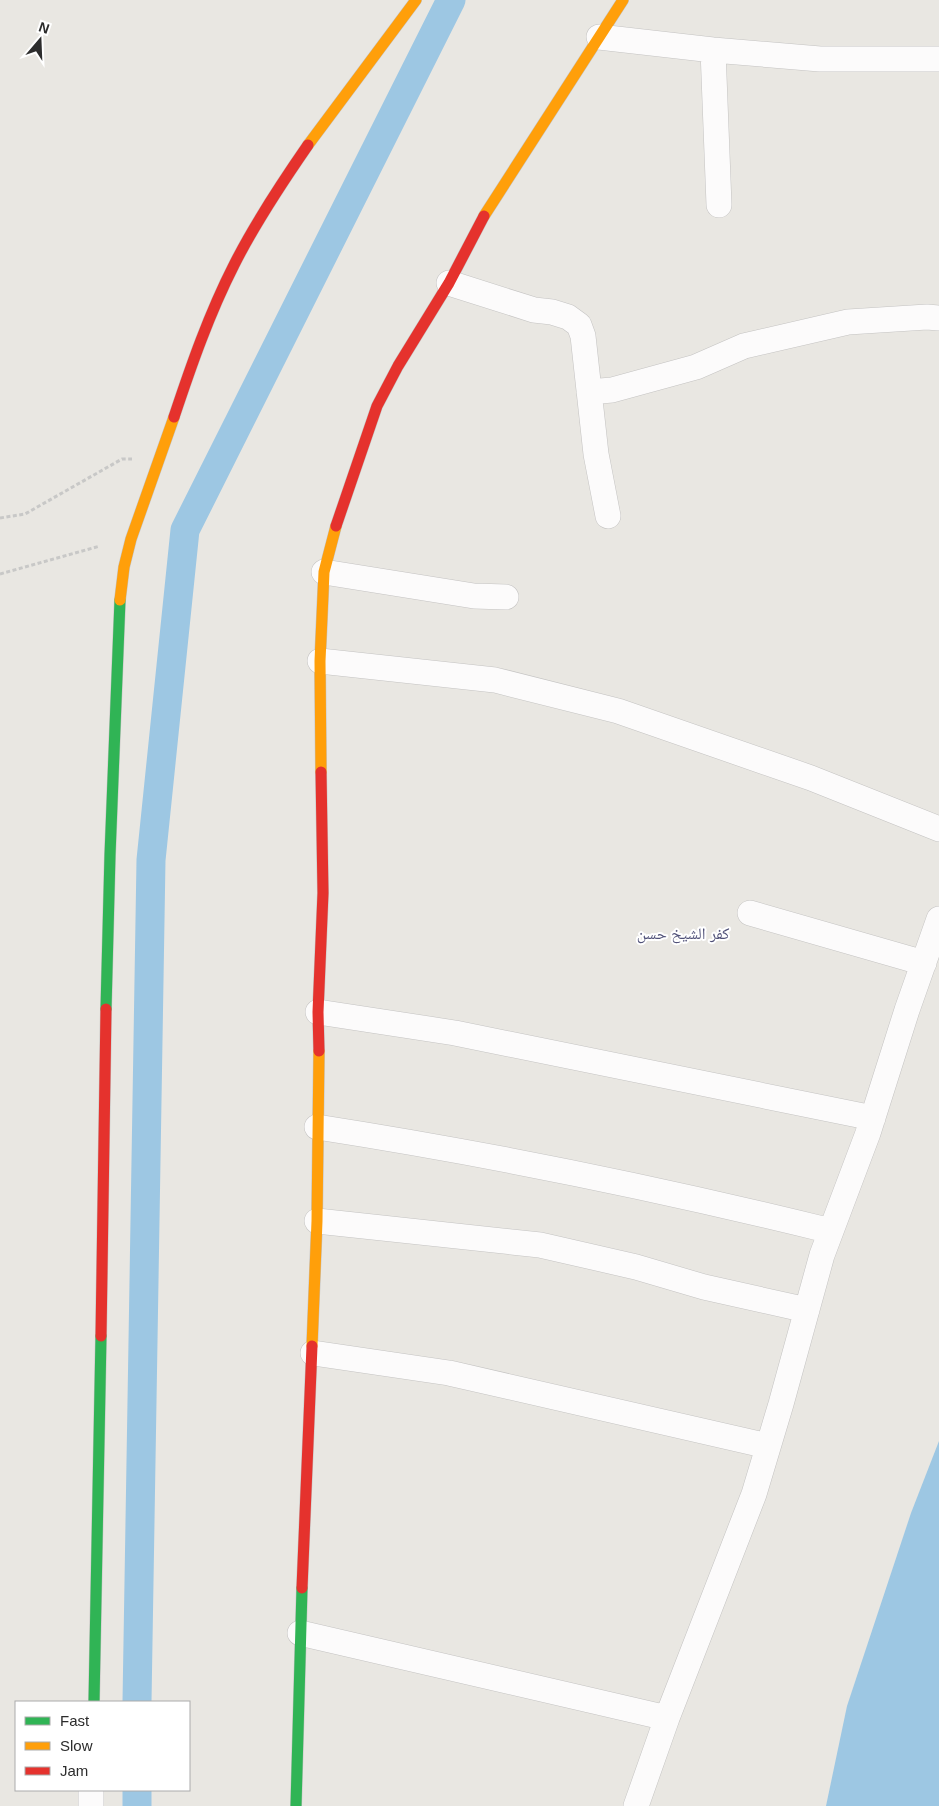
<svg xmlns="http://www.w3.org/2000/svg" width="939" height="1806" font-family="Arial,'Noto Naskh Arabic',sans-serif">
	<rect width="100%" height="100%" fill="#e9e7e2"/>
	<!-- water -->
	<path fill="#9dc7e3" d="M939 1441V1806H826L847 1706 911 1513Z"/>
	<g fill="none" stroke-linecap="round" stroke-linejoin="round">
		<!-- canal -->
		<path stroke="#9dc7e3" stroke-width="29" d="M137 1702 151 860 185 530 451 0
			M137 1806V1790"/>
		<defs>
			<path id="street" d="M599 37 713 50 820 59H939
				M713 50 719 205
				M449 283 534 310 552 312 568 317 579 325 583 336 596 454 608 516
				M589 392 612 390 696 367 744 346 848 322 927 317 939 318
				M324 572 474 596 506 597
				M320 661 495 680 618 711 811 778 939 829
				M750 913 924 963
				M318 1012 455 1033 873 1118
				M317 1127C490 1154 661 1189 831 1231
				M317 1221 540 1245 636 1267 704 1287 807 1310
				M313 1353 449 1373 768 1446
				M300 1633 667 1718
				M91 1806V1790
				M636 1806 667 1718 754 1494 781 1404 822 1255 868 1133 907 1010 939 919"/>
			<path id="fast" d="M106 1009 110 855 120 600
				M94 1702 101 1336
				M296 1806 302 1588"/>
			<path id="slow" d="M308 145 416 0
				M484 216 623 0
				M120 600 124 567 131 539 174 417
				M321 772 320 661 324 572 336 526
				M312 1346 317 1221 319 1051"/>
			<path id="jam" d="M174 417C191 366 209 314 234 265 255 223 281 184 308 145
				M336 526 377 406 398 366 449 283 484 216
				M319 1051 318 1012 323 893 321 772
				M101 1336 106 1009
				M302 1588 312 1346"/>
		</defs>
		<!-- street casing -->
		<use href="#street" stroke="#c4c3c2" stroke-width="26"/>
		<!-- fast casing -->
		<use href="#fast" stroke="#c4c3c2" stroke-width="12"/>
		<!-- slow casing -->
		<use href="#slow" stroke="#c4c3c2" stroke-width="12"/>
		<!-- jam casing -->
		<use href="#jam" stroke="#c4c3c2" stroke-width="12"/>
		<!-- path -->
		<path stroke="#c8c8c7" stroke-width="3" stroke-dasharray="4 2.5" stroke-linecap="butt" d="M0 518 25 514 122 459H132
			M0 574 100 546"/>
		<!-- street -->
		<use href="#street" stroke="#fcfbfb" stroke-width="25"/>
		<!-- fast -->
		<use href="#fast" stroke="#30b455" stroke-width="11"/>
		<!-- slow -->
		<use href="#slow" stroke="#ff9f0a" stroke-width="11"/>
		<!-- jam -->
		<use href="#jam" stroke="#e5322d" stroke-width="11"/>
	</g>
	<g text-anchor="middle" stroke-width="4" stroke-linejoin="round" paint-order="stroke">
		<!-- quarter labels -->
		<g font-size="16" fill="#505178" stroke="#fff">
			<text x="683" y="939">كفر الشيخ حسن</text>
		</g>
	</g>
	<!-- legend -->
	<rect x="15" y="1701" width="175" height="90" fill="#ffffff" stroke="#ababab"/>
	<rect x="25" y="1717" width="25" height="8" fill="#30b455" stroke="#ababab"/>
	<text x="60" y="1726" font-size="15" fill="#2c2c2c">Fast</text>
	<rect x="25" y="1742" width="25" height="8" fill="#ff9f0a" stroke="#ababab"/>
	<text x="60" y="1751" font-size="15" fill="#2c2c2c">Slow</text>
	<rect x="25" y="1767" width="25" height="8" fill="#e5322d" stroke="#ababab"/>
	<text x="60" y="1776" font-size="15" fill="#2c2c2c">Jam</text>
	<!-- north arrow -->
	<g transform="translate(40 40) rotate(19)" stroke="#ffffff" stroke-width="4" paint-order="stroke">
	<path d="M0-4L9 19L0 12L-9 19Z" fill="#2c2c2c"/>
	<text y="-8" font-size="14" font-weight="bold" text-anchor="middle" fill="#2c2c2c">N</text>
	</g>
</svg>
